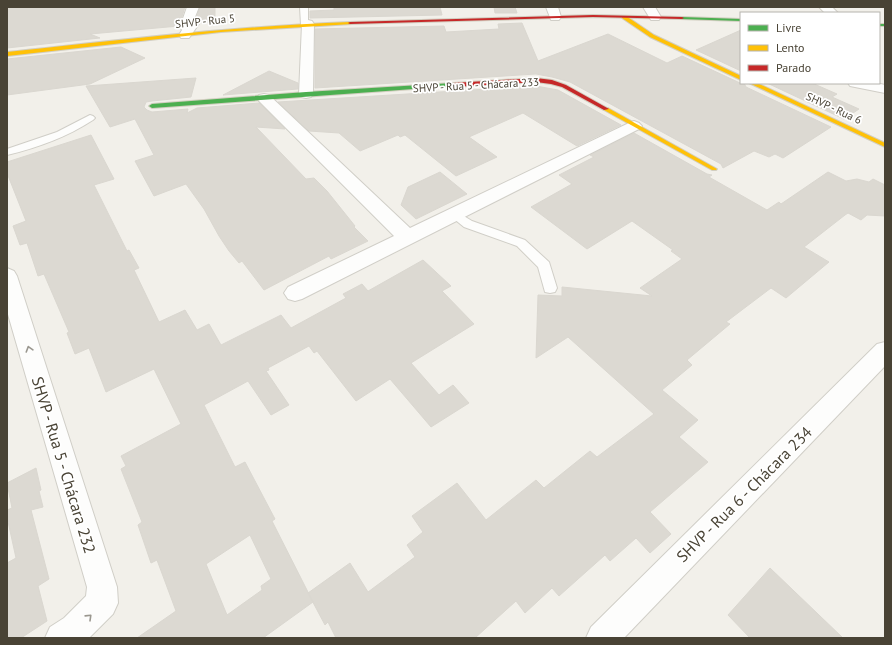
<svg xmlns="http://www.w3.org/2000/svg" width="892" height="645" font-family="'PT Sans',sans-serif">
	<rect width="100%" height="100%" fill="#f2f0ea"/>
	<!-- building -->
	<path fill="#dcd9d2" stroke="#dad7d0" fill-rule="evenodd" d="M7 7H185L179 26 90 34 100 38 7 48Z
		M200 7H215V22L201 23 202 20 197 16Z
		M334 7H440L442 15 310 18V11L334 10Z
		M494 7H515L517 13H495Z
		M522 23 538 61 608 34 667 63 682 56 740 83H744L746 87 831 127 783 158 775 154 769 157 754 151 723 168 721 164 570 82 552 77 536 74 315 88V29L444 26 446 32 499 29 498 24Z
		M741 30V71L696 50Z
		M121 47 145 58 90 84 7 95V59Z
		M269 71 298 83V89L223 95Z
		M196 78 191 97 152 101 146 102 144 107 147 110 152 112 188 109 187 113 197 108 259 103 285 129 256 127 306 179 314 178 327 191 355 226 354 227 368 241 331 259 329 256 264 290 242 261 239 263 229 251 219 236 204 209 186 184 154 196 135 161 154 155 135 119 110 127 86 86Z
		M767 83H812L837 94 832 97 859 109 844 119Z
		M536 86 558 90 621 125 577 146 523 113 469 137 497 157 456 176 405 135 400 137 398 135 360 151 339 133 309 131 278 102Z
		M634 133 707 174 712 175 709 177 767 210 779 202 781 204 828 172 846 181 857 179 869 182 873 179 885 185V216L867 215 861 220 848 213 845 215 804 247 829 262 786 298 771 288 726 322 730 324 687 360 692 365 662 390 698 420 679 437 708 462 650 512 671 534 650 553 636 538 610 561 605 555 559 596 552 588 525 613 516 601 475 638H336L328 622 325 625 308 593 350 563 368 592 415 557 407 545 423 532 412 516 457 483 486 520 536 480 544 488 590 451 597 457 654 414 568 337 536 358 538 295 562 296V287L652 296 640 288 682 259 671 251 673 250 632 221 587 249 531 207 572 184 559 175 594 157 590 155Z
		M91 135 114 179 94 185 127 251 129 250 139 268 134 270 159 322 185 310 197 330 209 324 221 345 281 315 291 328 346 298 343 294 362 284 368 291 423 260 451 286 442 291 474 324 411 363 439 395 453 385 469 403 431 427 390 379 356 401 317 351 314 353 309 346 268 368 269 370 266 371 289 405 271 415 248 381 204 405 235 467 245 462 275 519 272 521 313 602 263 638H137L176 611 157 560 151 563 138 525 142 522 121 469 126 466 121 456 181 424 154 369 106 392 89 348 75 354 67 333 69 332 44 274 38 276 27 243 20 245 13 226 26 221 7 173V162ZM250 535 271 579 261 586 262 590 227 615 206 564Z
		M440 172 467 194 416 219 401 205 408 187Z
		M36 468 41 490 39 491 43 507 31 510 49 579 38 586 47 621 21 638H7V563L16 558 7 517V510L12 508 7 483Z
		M770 568 843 638H750L728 615Z"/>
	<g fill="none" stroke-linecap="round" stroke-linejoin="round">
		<defs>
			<path id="lane" d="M300 7H308V27H305L301 25Z
				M90 115 93 116 95 118 93 120C67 137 37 148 7 155V149L57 132Z
				M454 210 472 221 525 240 549 262 557 288 555 292 550 293 545 292 538 267 517 246 464 227 448 214 450 211Z"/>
			<path id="street" d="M187 7H199L195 17 199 18 201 21 189 38H181L179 35 182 30 180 27Z
				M546 7H558L561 17 559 20H551Z
				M643 7H655L661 17 659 20H651Z
				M819 7H832L838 13H825Z
				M308 20 312 21 314 24 313 94 311 97 306 98 301 97 299 94 302 24 304 21Z
				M848 83H876L885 85V93L850 86Z
				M264 94 269 95 410 228 629 123 634 121 639 123 642 126 639 129 302 299 295 301 288 299 284 293 288 287 394 236 259 101 257 98 259 95Z
				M7 268 14 271 17 276 117 587 118 603 113 614 89 638H45L50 627 64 618 86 596 87 587 7 311Z
				M885 342V366L624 638H586L591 627 877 344Z"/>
			<path id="fast" d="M682 17 741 19V21L680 19V18Z
				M879 24H885V26H879Z
				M453 83 455 84V86L152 108 149 106 152 104 306 92Z"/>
			<path id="slow" d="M622 16H626L654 35 741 76V80L650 37 622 18Z
				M350 22H352V24L221 32 7 56V52C121 40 235 26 350 22Z
				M749 83H757L885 143V147Z
				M604 108H608L717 169 716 170H712L604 110Z"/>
			<path id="jam" d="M593 15 682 17 684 18 682 19 593 17 350 24 348 23 350 22Z
				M536 78 552 80 566 85 609 109 604 110 562 87 551 84 536 82 453 87 450 85 453 83Z"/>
		</defs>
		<!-- lane casing -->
		<use href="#lane" stroke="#d0cec7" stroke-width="2"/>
		<!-- street casing -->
		<use href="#street" stroke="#d0cec7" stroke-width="2"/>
		<!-- fast casing -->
		<use href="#fast" stroke="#d2cec0" stroke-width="2"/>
		<!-- slow casing -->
		<use href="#slow" stroke="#d2cec0" stroke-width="2"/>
		<!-- jam casing -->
		<use href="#jam" stroke="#d2cec0" stroke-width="2"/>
		<!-- lane -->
		<use href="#lane" fill="#fdfdfc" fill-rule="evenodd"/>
		<!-- street -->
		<use href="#street" fill="#fdfdfc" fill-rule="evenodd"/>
		<!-- fast -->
		<use href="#fast" fill="#4caf50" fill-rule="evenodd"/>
		<!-- slow -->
		<use href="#slow" fill="#ffc107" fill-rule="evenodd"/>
		<!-- jam -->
		<use href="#jam" fill="#c62828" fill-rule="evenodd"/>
	</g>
	<!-- one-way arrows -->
	<defs><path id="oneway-chevron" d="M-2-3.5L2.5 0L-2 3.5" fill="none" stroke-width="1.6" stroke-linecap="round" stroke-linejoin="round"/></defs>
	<g stroke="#9a978f">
		<use href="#oneway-chevron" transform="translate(29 349) rotate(-107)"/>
		<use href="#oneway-chevron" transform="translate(89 617) rotate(-44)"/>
	</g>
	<g text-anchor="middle" stroke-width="3.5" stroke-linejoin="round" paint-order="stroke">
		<!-- far-street labels -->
		<g font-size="11" fill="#494335" stroke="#fff">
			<text transform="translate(205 21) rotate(-6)" y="4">SHVP - Rua 5</text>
			<text transform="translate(476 85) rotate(-3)" y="4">SHVP - Rua 5 - Chácara 233</text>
			<text transform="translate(834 108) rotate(25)" y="4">SHVP - Rua 6</text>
		</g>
		<!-- near-street labels -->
		<g font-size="16" fill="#494335" stroke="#fff">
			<text transform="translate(64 465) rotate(73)" y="6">SHVP - Rua 5 - Chácara 232</text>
			<text transform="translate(744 494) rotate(-45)" y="6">SHVP - Rua 6 - Chácara 234</text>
		</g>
	</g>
	<!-- border -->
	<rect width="892" height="645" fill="none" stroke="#494335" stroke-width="16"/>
	<!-- legend -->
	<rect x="740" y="12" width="140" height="72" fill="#ffffff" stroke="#b6b4ae"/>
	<rect x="748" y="25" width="20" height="6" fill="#4caf50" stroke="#b6b4ae"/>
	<text x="776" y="32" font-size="12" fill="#494335">Livre</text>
	<rect x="748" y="45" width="20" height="6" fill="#ffc107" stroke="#b6b4ae"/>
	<text x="776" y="52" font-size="12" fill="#494335">Lento</text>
	<rect x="748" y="65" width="20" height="6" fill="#c62828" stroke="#b6b4ae"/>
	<text x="776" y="72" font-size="12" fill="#494335">Parado</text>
</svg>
